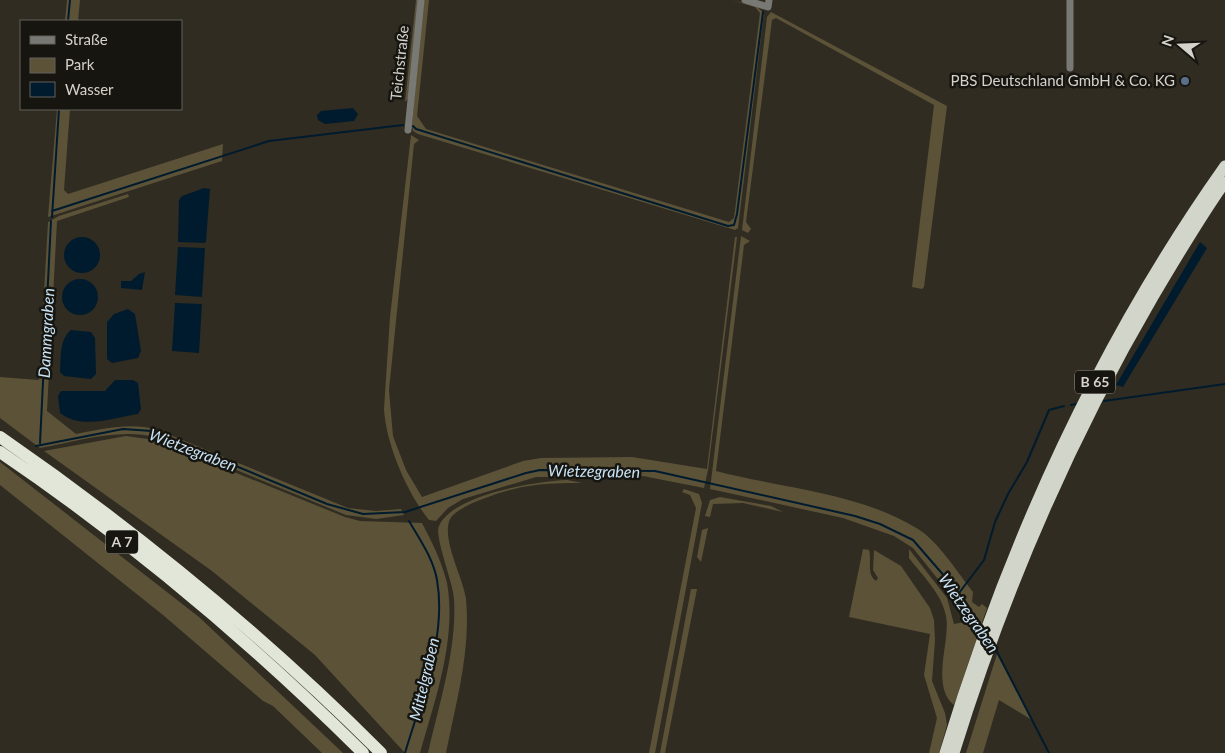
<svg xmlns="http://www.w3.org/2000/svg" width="1225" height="753" font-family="Lato,sans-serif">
	<rect width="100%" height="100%" fill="#302c21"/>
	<!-- green -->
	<path fill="#5b5238" d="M67 0H80L78 21H65Z
		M416 0H418L408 99 405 102Z
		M423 0H429L417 116 426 129 729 222 734 218 760 13 755 7 731 0 756 6 764 13 738 228 735 230 418 134 413 131 412 125Z
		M771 12 947 106 924 287 922 289 912 287 934 105 776 18 772 20 746 222 751 229 748 233 742 230 767 17Z
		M57 109H70L64 190 68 194 223 144 222 161 48 217Z
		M411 135 419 140 414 144 389 390 393 436 406 470 422 497 523 461 541 458 632 457 707 469 735 237H737L708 470 704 488 643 476 536 477 463 499 448 508 436 521 429 520C407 493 386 444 384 409L390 317Z
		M128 194 129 197 57 221 47 411 76 434C104 429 130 422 158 430L348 508 376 511 401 509 404 515 376 519 346 515 156 437C118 428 78 441 40 448L0 418V377L39 380 48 222 59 216Z
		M741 236 750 241 744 245 716 471C781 488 861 493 918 529 938 541 958 573 973 592L972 602 979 607 982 604 987 608 954 705C930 686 951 640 946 616 942 594 922 575 909 558V549L947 598 954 624 965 622 969 618 913 548 894 536 843 518 710 489Z
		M126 436 155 440 345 517 360 521 422 523C432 542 442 562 447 583 457 639 435 700 420 753H405L315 655 212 571 44 451Z
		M0 462 199 617 343 753H322L273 706 263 701 163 615 0 485Z
		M567 480 582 483C564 483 547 483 529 486 512 488 458 504 450 519 441 539 463 577 466 599 471 651 456 703 446 753H428C439 704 457 650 454 599 453 582 434 536 439 526 452 495 536 481 567 480Z
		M684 489 699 494 702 503 655 753H649L696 508 690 495 682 492Z
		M720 497 771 506 783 512 743 503 713 504 710 517 705 516 710 500Z
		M708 528 701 562 697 557 702 530Z
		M863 549 869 550C872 560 866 574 876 581L878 578 873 570 874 550 901 566 930 608 934 620 935 640 932 681 945 713 947 725 939 753H929L937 718 924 675 930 634 849 617Z
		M691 589H697L665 753H660Z
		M997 654 1032 720 999 700 983 753H966Z"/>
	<!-- water -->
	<path fill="#001b2d" d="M353 108 358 114 354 121 325 124 318 120 317 115 321 111Z
		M204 188 210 189 206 241 205 243 178 242 179 200 182 196Z
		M64 255a18 18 0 1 1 36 0a18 18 0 1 1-36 0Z
		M1200 242 1207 248 1123 387 1116 385Z
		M178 247 205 248 202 297 175 295Z
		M145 272 142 290 121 288V281H131L139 274Z
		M62 297a18 18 0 1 1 36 0a18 18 0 1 1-36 0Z
		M175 303 202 304 199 353 172 351Z
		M128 309 135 314 141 351 138 358 112 363 107 359V322L114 314Z
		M71 330 91 332 95 338 96 374 91 379 64 376 60 372C61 358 59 340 71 330Z
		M115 380H133L138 383 141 409 138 414C113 418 82 430 60 413L58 396 61 391H105Z"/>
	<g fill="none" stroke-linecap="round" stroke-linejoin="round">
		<!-- stream -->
		<path stroke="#001b2d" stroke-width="2" d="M68 21 70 0
			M413 126 416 129 728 226 734 225 737 214 763 12
			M52 211 269 141 403 125
			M52 217 59 109
			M1104 401 1225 384
			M1071 405 1076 404
			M40 443 51 221
			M36 446 123 429 152 431 327 504 363 514 405 512 526 473 540 470 655 471 855 516 880 524 913 540 959 593 982 628
			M959 593 984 560 995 522 1008 494 1027 462 1049 410 1064 406
			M994 646 1049 753
			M405 753C421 699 447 637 437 580 433 558 420 540 409 521"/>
		<!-- minor -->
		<path stroke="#787974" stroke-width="7" d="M745 0 768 7 769 0
			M1070 68V0
			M408 130 421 0"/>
		<!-- trunk -->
		<path stroke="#d2d6ca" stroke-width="11" d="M945 753C1008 545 1099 344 1225 166
			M954 753C1003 594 1069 441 1153 297 1176 258 1199 219 1225 182"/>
		<!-- motorway -->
		<path stroke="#e1e6d8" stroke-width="12" d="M0 437C136 531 264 636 381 753
			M0 452C130 540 251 642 363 753"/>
	</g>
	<!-- markers -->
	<circle fill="#5c6f8a" stroke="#161510" stroke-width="2" cx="1185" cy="81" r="5"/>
	<g text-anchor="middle" stroke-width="5" stroke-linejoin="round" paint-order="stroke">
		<!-- shield labels -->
		<g fill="#161510" stroke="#9c9993" stroke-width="1">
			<rect x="1075" y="370.5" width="40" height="23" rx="4"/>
			<rect x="106" y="530.5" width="32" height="23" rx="4"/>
		</g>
		<g font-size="14" font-weight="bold" fill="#d5d2cb">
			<text x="1095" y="387">B 65</text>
			<text x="122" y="547">A 7</text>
		</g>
		<!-- street labels -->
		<g font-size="15" fill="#d5d2cb" stroke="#161510">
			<text transform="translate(400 63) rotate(-84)" y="5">Teichstraße</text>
		</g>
		<!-- poi labels -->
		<g font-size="15" fill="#d5d2cb" stroke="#161510" text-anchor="end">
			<text x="1175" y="86">PBS Deutschland GmbH &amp; Co. KG</text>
		</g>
		<!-- water labels -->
		<g font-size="16" font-style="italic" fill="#c9e3f6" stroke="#161510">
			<text transform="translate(46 333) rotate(-87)" y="6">Dammgraben</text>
			<text transform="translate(193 450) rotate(21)" y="6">Wietzegraben</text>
			<text transform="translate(594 471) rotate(1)" y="6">Wietzegraben</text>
			<text transform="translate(969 613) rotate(55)" y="6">Wietzegraben</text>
			<text transform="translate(424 679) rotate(-77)" y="6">Mittelgraben</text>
		</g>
	</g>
	<!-- legend -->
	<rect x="20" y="20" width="162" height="90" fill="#161510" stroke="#62615b"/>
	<rect x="30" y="36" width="25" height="8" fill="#787974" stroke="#62615b"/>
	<text x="65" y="45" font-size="15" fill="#d5d2cb">Straße</text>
	<rect x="30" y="58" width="25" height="15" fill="#5b5238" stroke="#62615b"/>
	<text x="65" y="70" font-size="15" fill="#d5d2cb">Park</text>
	<rect x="30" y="82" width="25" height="15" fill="#001b2d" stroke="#62615b"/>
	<text x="65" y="95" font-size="15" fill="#d5d2cb">Wasser</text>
	<!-- north arrow -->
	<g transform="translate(1180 45) rotate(289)" stroke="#161510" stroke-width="4" paint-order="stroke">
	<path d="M0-4L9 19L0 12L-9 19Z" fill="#d5d2cb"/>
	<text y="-8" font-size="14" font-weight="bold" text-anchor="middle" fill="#d5d2cb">N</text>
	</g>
</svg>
